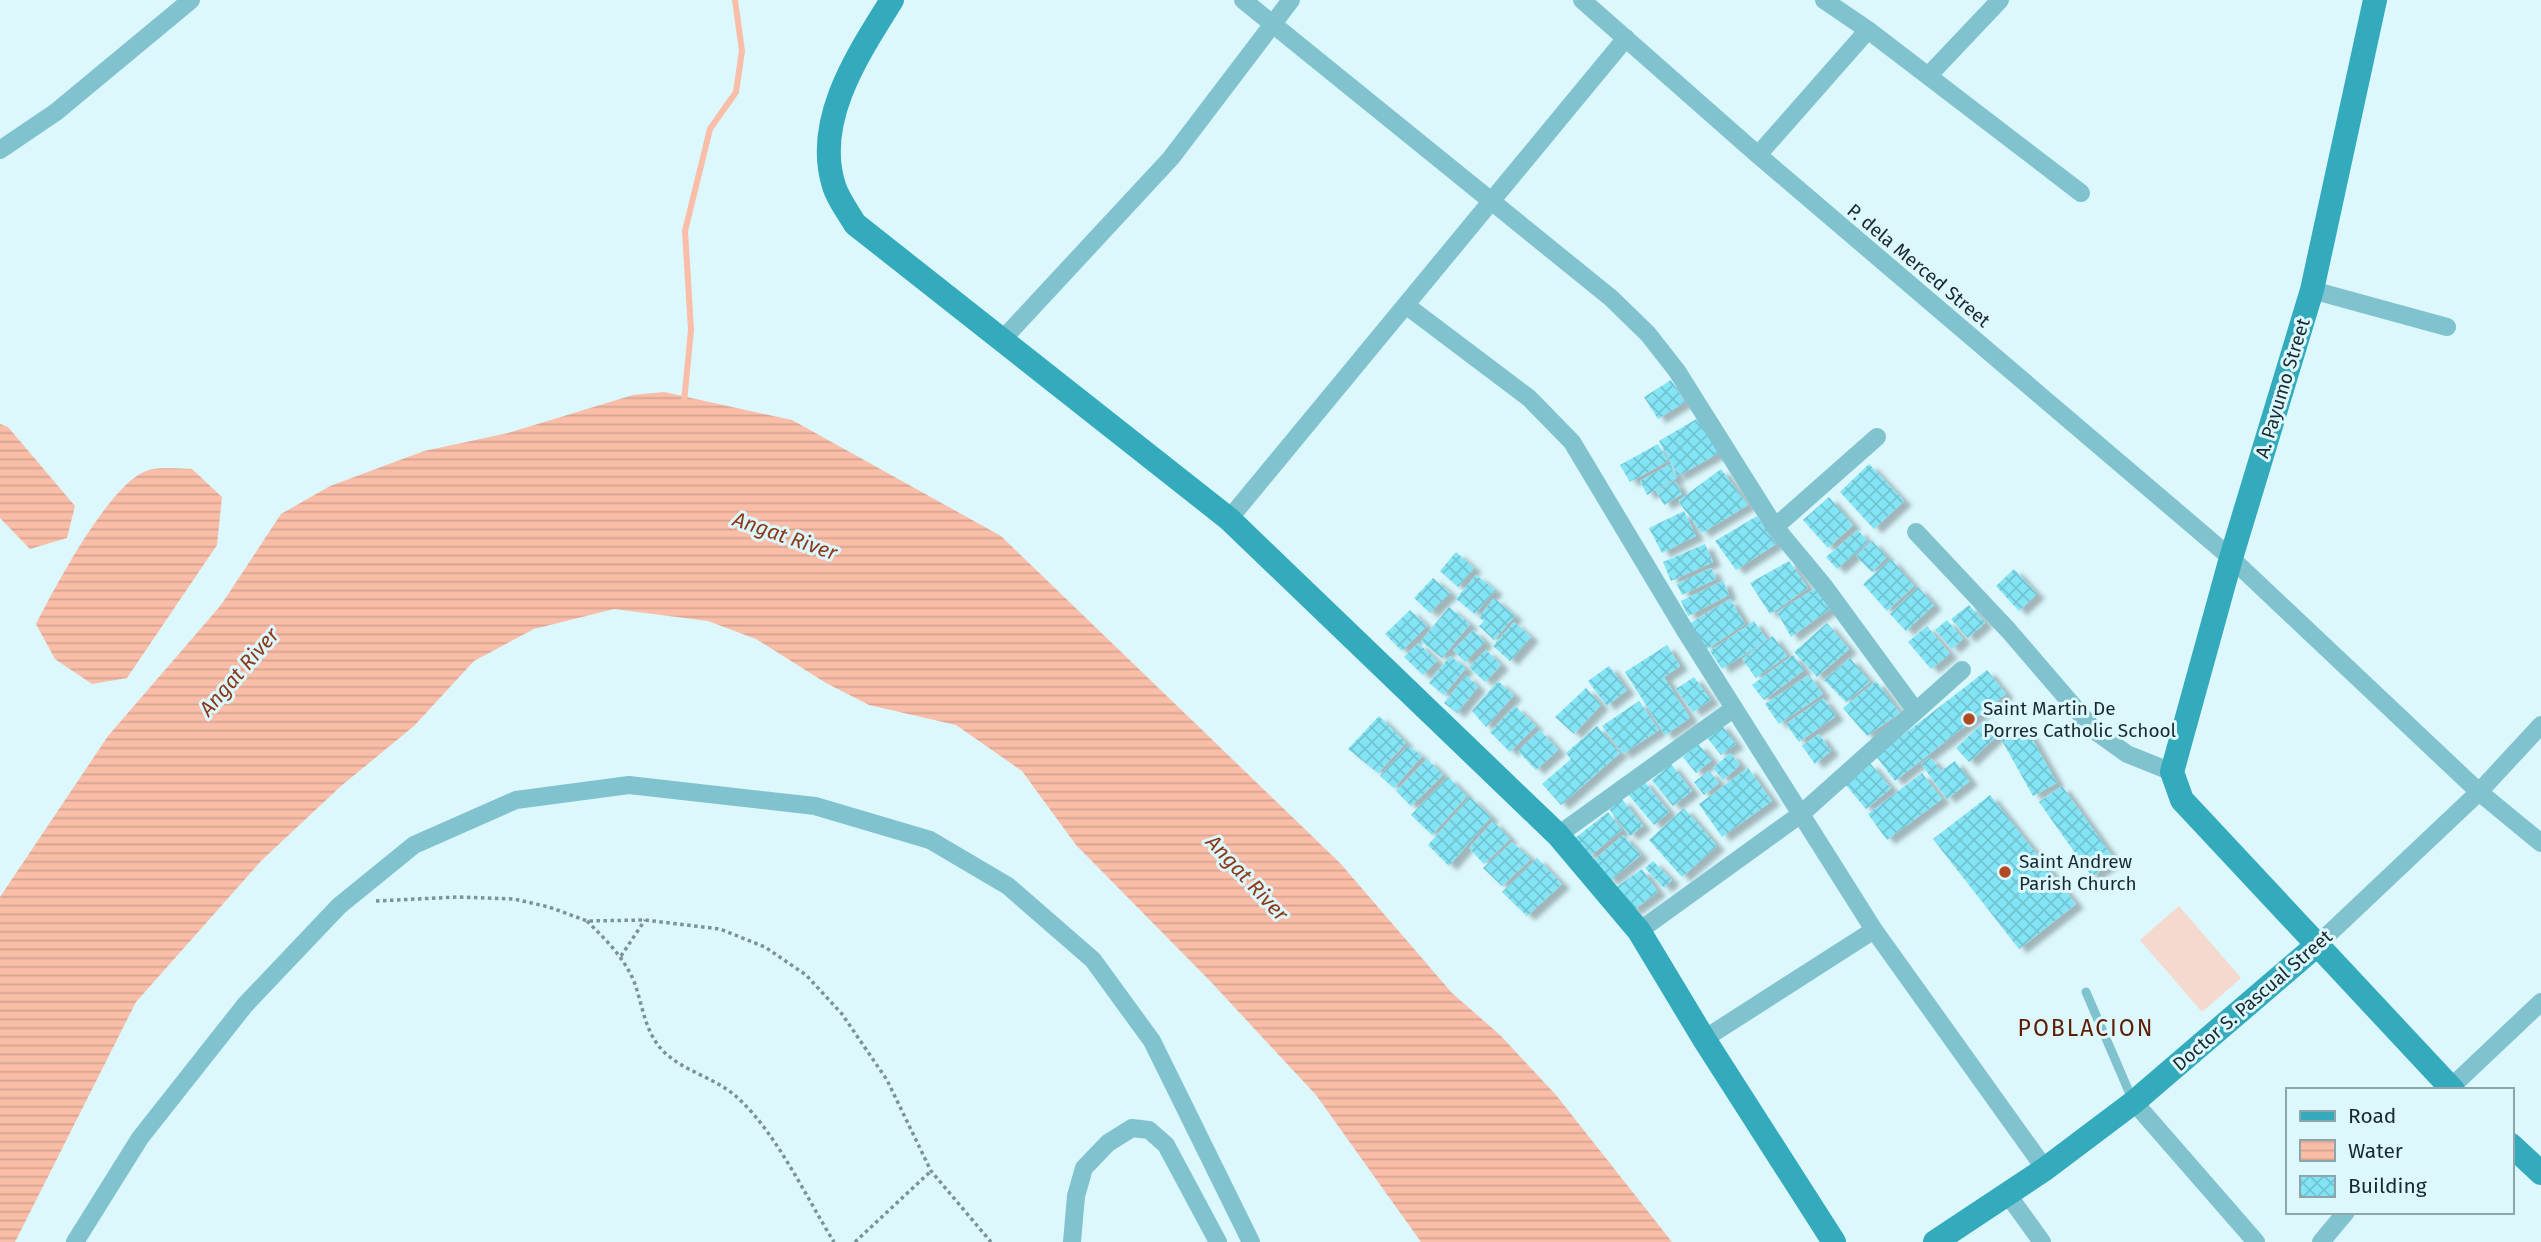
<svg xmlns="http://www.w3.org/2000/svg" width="2541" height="1242" font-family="'Fira Sans',sans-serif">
	<defs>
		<pattern id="water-rules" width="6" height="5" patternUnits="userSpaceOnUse" patternTransform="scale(1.75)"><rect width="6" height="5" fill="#f9bda8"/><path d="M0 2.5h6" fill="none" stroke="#d5a391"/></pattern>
		<pattern id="building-cross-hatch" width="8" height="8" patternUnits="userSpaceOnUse" patternTransform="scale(1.75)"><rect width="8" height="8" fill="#83e4f5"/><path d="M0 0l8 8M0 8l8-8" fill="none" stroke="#70c4d2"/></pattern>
		<filter id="shadow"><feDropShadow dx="8" dy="4.5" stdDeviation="2" flood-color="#0004"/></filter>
	</defs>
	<rect width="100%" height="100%" fill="#dcf8fd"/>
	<!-- pitch -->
	<path fill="#f5d8ce" d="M2179 906 2241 978 2202 1012 2140 940Z"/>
	<!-- water -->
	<path fill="url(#water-rules)" d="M664 392 792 420 1001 536 1340 863 1452 993 1500 1035 1556 1095 1672 1242H1421L1316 1095 1211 982 1076 845 1022 771 956 725 869 705 826 683 756 639 708 621 614 609 534 629 474 661 414 726 341 786 261 861 136 1002 15 1242H0V897L108 736 221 605 281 514 330 486 424 451 508 433 633 395Z
		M0 424 8 427 75 506 67 538 30 549 0 518Z
		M192 469 222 497 217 545 127 678 92 684 55 659 36 624C54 589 111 480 149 470 162 467 179 469 192 469Z"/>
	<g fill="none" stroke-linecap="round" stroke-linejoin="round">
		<!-- stream -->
		<path stroke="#f9bda8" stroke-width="6" d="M684 402 691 330 685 231 710 129 736 92 742 51 735 0"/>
	</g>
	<!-- building -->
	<path fill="url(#building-cross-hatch)" filter="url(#shadow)" d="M1671 380 1685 402 1658 419 1644 397Z
		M1698 418 1719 453 1678 476 1659 441Z
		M1658 444 1668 461 1630 482 1620 465Z
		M1670 464 1677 478 1647 495 1640 481Z
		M1869 464 1904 501 1874 529 1840 492Z
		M1721 469 1748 505 1702 533 1678 501Z
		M1675 481 1682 494 1664 505 1656 491Z
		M1829 497 1853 525 1828 548 1803 520Z
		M1684 511 1696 536 1662 553 1649 528Z
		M1757 516 1776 544 1736 570 1715 541Z
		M1858 530 1868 542 1837 569 1826 557Z
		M1872 541 1887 557 1872 572 1856 556Z
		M1705 544 1713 562 1671 581 1663 562Z
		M1456 552 1474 568 1458 587 1440 571Z
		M1891 559 1914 586 1887 611 1863 584Z
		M1789 561 1808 588 1770 614 1750 583Z
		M1711 568 1716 579 1682 595 1677 584Z
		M2014 569 2037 594 2019 611 1996 586Z
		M1476 575 1495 590 1475 614 1456 599Z
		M1433 578 1450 593 1430 613 1414 598Z
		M1723 581 1729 595 1688 616 1681 601Z
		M1918 587 1934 605 1906 631 1890 614Z
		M1816 588 1830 609 1791 637 1777 612Z
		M1494 598 1515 616 1494 640 1479 626 1484 621 1479 617Z
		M1730 599 1745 624 1707 649 1689 624Z
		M1969 605 1985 623 1968 638 1951 619Z
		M1449 607 1470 624 1442 658 1421 641Z
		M1410 610 1427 626 1402 651 1385 634Z
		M1947 620 1963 639 1952 649 1935 630Z
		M1754 621 1767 640 1722 669 1710 651Z
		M1514 622 1531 637 1510 661 1493 646Z
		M1827 623 1849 649 1817 677 1794 652Z
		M1927 626 1950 654 1931 669 1908 642Z
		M1473 630 1485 642 1465 662 1453 650Z
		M1773 636 1787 656 1756 678 1742 659Z
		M1418 643 1437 661 1423 675 1404 657Z
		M1667 645 1680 666 1664 677 1690 718 1665 735 1625 672Z
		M1486 650 1501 665 1485 682 1469 667Z
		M1793 655 1804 670 1764 700 1752 685Z
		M1450 656 1466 668 1444 695 1429 683Z
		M1850 658 1870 682 1846 702 1824 680Z
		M1609 666 1627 690 1607 706 1588 681Z
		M1987 670 2006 694 1895 781 1876 756Z
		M1466 675 1478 687 1457 713 1444 703Z
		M1809 675 1823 694 1779 724 1765 704Z
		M1694 677 1711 700 1693 712 1676 689Z
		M1498 681 1514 695 1486 727 1472 711Z
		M1876 681 1900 713 1867 736 1843 708Z
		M1586 688 1601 705 1574 734 1555 717Z
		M1823 698 1836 716 1799 742 1786 724Z
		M1639 701 1659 730 1623 754 1602 726Z
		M1515 706 1536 726 1510 752 1490 732Z
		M1379 716 1406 743 1378 773 1348 749Z
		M1987 719 2000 733 1969 762 1956 748Z
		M1720 723 1736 744 1721 755 1705 735Z
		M1597 726 1620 753 1561 805 1542 784 1571 759 1566 753Z
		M2025 726 2057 783 2033 796 2001 739Z
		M1540 730 1558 750 1536 770 1518 751Z
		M1819 734 1831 751 1815 764 1802 746Z
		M1698 744 1712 760 1696 773 1683 757Z
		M1408 746 1422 756 1394 788 1380 776Z
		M1730 753 1740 765 1723 780 1713 768Z
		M1930 757 1941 771 1955 761 1970 781 1947 799 1921 764Z
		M1427 759 1443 775 1411 806 1396 791Z
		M1870 763 1891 788 1866 809 1845 784Z
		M1671 764 1692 791 1673 806 1652 780Z
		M1748 768 1772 801 1722 837 1699 804Z
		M1709 771 1719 783 1704 795 1694 782Z
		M1922 773 1942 799 1887 840 1868 814Z
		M1448 777 1467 796 1432 835 1411 815Z
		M1643 780 1669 812 1654 825 1627 793Z
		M2062 786 2115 860 2092 877 2039 802Z
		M1990 795 2076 904 2019 949 1933 839Z
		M1470 797 1491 817 1449 866 1428 845Z
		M1622 799 1643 826 1630 836 1609 809Z
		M1684 808 1717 846 1682 877 1649 840Z
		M1608 812 1622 830 1589 857 1574 839Z
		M1493 821 1510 839 1484 864 1469 848Z
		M1623 835 1641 855 1610 881 1593 861Z
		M1512 842 1531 859 1502 886 1483 868Z
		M1537 858 1562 884 1527 916 1502 892Z
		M1653 861 1672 880 1664 888 1645 868Z
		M1642 869 1658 892 1632 911 1616 887Z"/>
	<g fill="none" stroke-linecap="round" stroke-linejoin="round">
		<!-- path -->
		<path stroke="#7b9296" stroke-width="3.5" stroke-dasharray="3.5 3.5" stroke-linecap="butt" d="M376 901 457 897 514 899 549 907 587 921 645 920 720 929 765 947 806 975 842 1014 887 1080 931 1171 991 1242
			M587 921C606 940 625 958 635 984 643 1007 645 1033 664 1052 686 1073 718 1078 740 1100 778 1136 806 1197 834 1242
			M621 956 645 920
			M855 1242 931 1171"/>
		<!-- lane -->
		<path stroke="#80c3cf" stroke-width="9" d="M2086 992 2133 1101"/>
		<!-- street -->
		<path stroke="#80c3cf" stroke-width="18" d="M1243 0 1611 298 1648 334 1677 371 1775 527 1824 586 1915 710
			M1582 0 1758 155 2231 558 2479 792 2541 843
			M1824 0 1868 30 2081 193
			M1929 75 2000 0
			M0 150 56 112 191 0
			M1758 155 1868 30
			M2312 290 2447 327
			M1407 306 1529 398 1572 442 1686 632 1874 930 2045 1169
			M1003 339 1171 158 1291 0
			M1229 519 1626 38
			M1775 527 1877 437
			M1916 532 2009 631 2095 731 2127 754 2172 772
			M1558 835 1733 709
			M1639 931 1801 814 1962 670
			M2316 946 2479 792 2541 725
			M1704 1039 1874 930
			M2448 1090 2541 1002
			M2134 1102 2256 1242
			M2008 1195 2042 1242
			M75 1242 140 1138 245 1005 339 906 414 845 516 800 629 785 815 806 930 840 1008 886 1093 960 1152 1041 1251 1242
			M1072 1242 1076 1196 1084 1168 1108 1143 1132 1128 1149 1130 1166 1145 1218 1242
			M2321 1242 2346 1212"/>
		<!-- secondary -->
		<path stroke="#33abbd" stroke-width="24" d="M892 0C859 53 813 120 834 186 838 199 848 212 855 224L1229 519 1558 835 1639 931 1704 1039 1834 1242
			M2375 0 2312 290 2231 558 2172 772 2182 800 2453 1090
			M2511 1145 2541 1173
			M1935 1242 2045 1169 2134 1102 2316 946"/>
	</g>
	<!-- markers -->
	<g fill="#b14a24" stroke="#dcf8fd" stroke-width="2.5">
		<circle cx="1969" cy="719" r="7"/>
		<circle cx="2005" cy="872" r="7"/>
	</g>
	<g text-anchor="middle" stroke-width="6" stroke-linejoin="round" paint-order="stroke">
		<!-- street labels -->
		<g font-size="19" fill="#182a2e" stroke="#dcf8fd">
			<text transform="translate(1919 265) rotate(40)" y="7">P. dela Merced Street</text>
			<text transform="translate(2282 388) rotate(-73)" y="7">A. Payumo Street</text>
			<text transform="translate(2252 1000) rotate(-41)" y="7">Doctor S. Pascual Street</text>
		</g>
		<!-- poi labels -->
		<g font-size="19" fill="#182a2e" stroke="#dcf8fd" text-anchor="start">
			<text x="1983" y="715">Saint Martin De<tspan x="1983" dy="22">Porres Catholic School</tspan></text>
			<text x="2019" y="868">Saint Andrew<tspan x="2019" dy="22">Parish Church</tspan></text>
		</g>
		<!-- water labels -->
		<g font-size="21" font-style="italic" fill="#8d3818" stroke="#dcf8fd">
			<text transform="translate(785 536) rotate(19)" y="7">Angat River</text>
			<text transform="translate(239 672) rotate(-49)" y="7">Angat River</text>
			<text transform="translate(1247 878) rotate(47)" y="7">Angat River</text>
		</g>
		<!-- quarter labels -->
		<g font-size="23" letter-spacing="2" fill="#5d1d03" stroke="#dcf8fd">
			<text x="2086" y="1036">POBLACION</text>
		</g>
	</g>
	<!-- legend -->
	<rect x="2286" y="1088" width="228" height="126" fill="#dcf8fd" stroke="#8ea6aa" stroke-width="2"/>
	<rect x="2300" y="1111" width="35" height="10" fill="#33abbd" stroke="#8ea6aa" stroke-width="2"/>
	<text x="2348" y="1123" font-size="21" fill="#182a2e">Road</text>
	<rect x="2300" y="1140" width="35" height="21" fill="url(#water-rules)" stroke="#8ea6aa" stroke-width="2"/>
	<text x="2348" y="1158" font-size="21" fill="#182a2e">Water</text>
	<rect x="2300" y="1176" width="35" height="21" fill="url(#building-cross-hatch)" stroke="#8ea6aa" stroke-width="2"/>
	<text x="2348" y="1193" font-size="21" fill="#182a2e">Building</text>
</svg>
